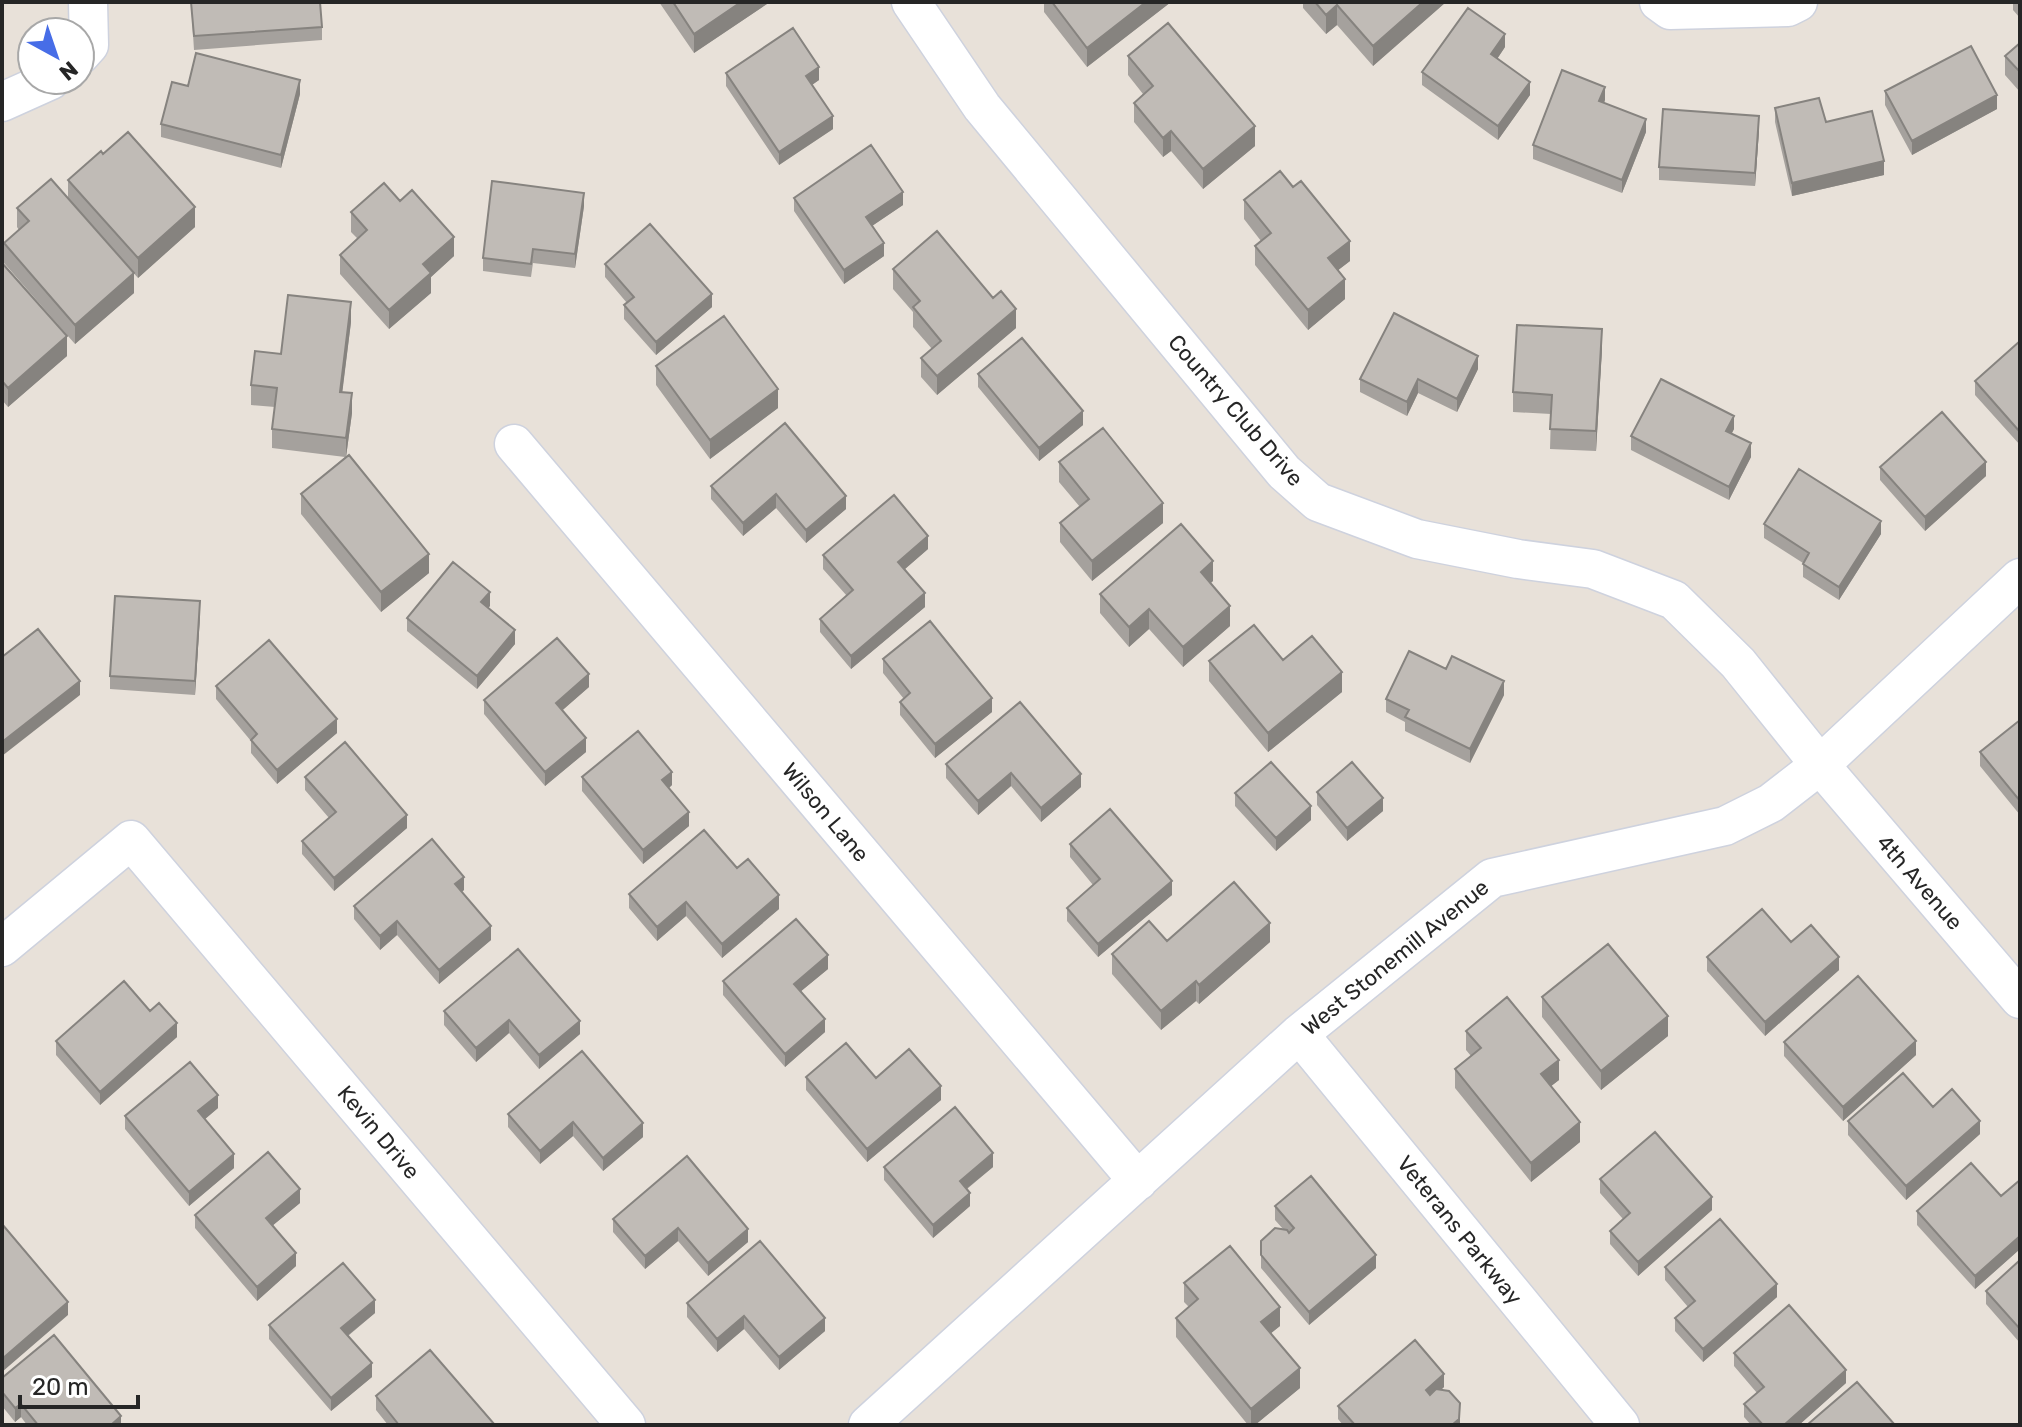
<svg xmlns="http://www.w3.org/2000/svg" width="2022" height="1427" font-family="Rubik,sans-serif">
	<rect width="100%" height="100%" fill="#e8e1d9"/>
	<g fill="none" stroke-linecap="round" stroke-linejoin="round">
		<defs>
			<path id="minor" d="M911 2 982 107 1284 472 1318 502 1417 539 1518 559 1593 569 1674 600 1738 663 1820 765 2020 999
				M1659 2 1670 10 1788 7 1798 2
				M80 55 89 45 88 2
				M2 102 51 80
				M514 444 1138 1181
				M2 947 131 840 626 1425
				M1299 1034 1620 1425
				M868 1425 1299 1034 1492 878 1725 826 1771 803 1820 765 2020 578"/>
		</defs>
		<!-- minor casing -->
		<use href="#minor" stroke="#ced2de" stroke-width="41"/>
		<!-- minor -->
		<use href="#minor" stroke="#fff" stroke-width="38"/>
	</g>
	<!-- wall -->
	<path fill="#a5a19d" d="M191 2 322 27V40L194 50Z
		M659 2H770L694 53Z
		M1044 2H1171L1087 67 1044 12Z
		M1303 2H1446L1373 66 1337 25 1326 34 1303 8Z
		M2013 2H2020V18L2013 10Z
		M2020 43V92L2005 75V56Z
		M1505 47 1497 59 1530 95 1498 140 1422 85V72Z
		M1128 56 1255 146 1203 189 1171 151 1163 157 1134 122V103L1143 94 1128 75Z
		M726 73 819 80 812 85 833 129 779 165 726 86Z
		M188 86 300 94 281 168 161 137V124Z
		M1885 91 1997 109 1912 155 1885 105Z
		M1605 100 1604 103 1646 132 1622 193 1533 159V145Z
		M1775 108 1826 122 1884 175 1792 196 1775 122Z
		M1759 130 1755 186 1659 180V167Z
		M103 154 195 227 138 278 101 236 134 293 75 344 4 263V243L19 230 17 227V208L68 199V180Z
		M794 198 903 205 872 226 884 256 844 284 794 211Z
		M1244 200 1350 261 1338 270 1345 299 1308 330 1255 265V246L1261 241 1244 219Z
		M400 201 454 256 431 277V293L389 329 340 274V255L358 239 351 232V212Z
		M584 206 575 268 533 263 531 277 483 271V258Z
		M2 263 67 356 8 407 2 400Z
		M605 264 712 307 656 355 624 319V305L627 303 605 277Z
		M893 269 1016 328 937 395 921 377V358L932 349 913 327V312L893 289Z
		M351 322 342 392 352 413 346 457 429 573 381 612 301 514V494L345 457 272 448V429L275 407 251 405V385L281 354Z
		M2020 341V445L1975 395V381Z
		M1602 349 1596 451 1550 449 1551 414 1513 412V392Z
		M656 366 778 408 710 459 656 385Z
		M1478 369 1457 412 1418 393 1407 416 1360 392V379Z
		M978 374 1083 425 1039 461 978 387Z
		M785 423 846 509 806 543 776 508 743 536 711 499V486Z
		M1734 429 1732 433 1751 457 1729 500 1631 450V436Z
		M1059 462 1163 523 1092 581 1060 542V523L1080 507 1059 482Z
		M1880 467 1986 476 1925 531 1880 480Z
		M1764 524 1881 534 1839 600 1803 577V563L1764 538Z
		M928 549 905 569 925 607 851 669 820 632V619L847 596 823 569V555Z
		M1213 581 1210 583 1230 626 1183 667 1149 629 1129 647 1100 613V594Z
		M490 606 488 608 515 644 477 689 407 631V618Z
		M200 615 195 695 110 689V676Z
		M883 659 992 712 935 758 900 715V702L904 699 883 673Z
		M1283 660 1342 692 1268 752 1209 681V661Z
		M1446 669 1504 695 1470 763 1405 731V722L1386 712V699Z
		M216 686 337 733 277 784 251 753V741L216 699Z
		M589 687 562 710 586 752 545 786 484 714V700Z
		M1020 702 1081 787 1041 822 1011 786 978 815 946 778V764Z
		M2020 720V815L1980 766V752Z
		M305 777 407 828 334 891 302 854V841L329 818 305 790Z
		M582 777 672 785 669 788 689 826 643 864 582 791Z
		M1317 792 1383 811 1347 841 1317 805Z
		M1235 793 1311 820 1276 851 1235 806Z
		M1070 844 1172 895 1098 957 1067 921V908L1093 885 1070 857Z
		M737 868 779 909 722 958 686 916 657 941 629 908V894Z
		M464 890 461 892 491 940 439 984 397 935 380 950 354 919V906Z
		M1167 941 1270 942 1199 1004 1196 1001 1161 1030 1112 974V954Z
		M1791 942 1839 970 1765 1036 1707 971V957Z
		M828 969 801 991 825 1032 785 1067 723 995V981Z
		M1542 997 1668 1036 1601 1090 1542 1017Z
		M150 1011 177 1037 100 1105 56 1055V1041Z
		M444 1011 580 1021V1034L539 1069 509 1033 476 1062 444 1025Z
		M1466 1031 1559 1080 1551 1086 1580 1142 1531 1182 1455 1088V1069L1471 1056 1466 1050Z
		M1784 1042 1916 1055 1843 1121 1784 1056Z
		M582 1051 643 1137 603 1171 573 1136 540 1164 508 1127V1114Z
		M806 1077 876 1078 941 1100 867 1162 806 1090Z
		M1933 1107 1980 1134 1906 1200 1848 1135V1121Z
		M218 1108 205 1119 234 1168 189 1206 125 1129V1116Z
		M884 1167H993L967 1189 970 1206 933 1238 884 1180Z
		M1600 1179 1712 1210 1638 1276 1610 1244V1231L1623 1219 1600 1193Z
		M2020 1180V1249L1975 1289 1917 1225V1211L2001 1196Z
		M300 1203 273 1225 296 1266 257 1301 195 1228V1215Z
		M1275 1206 1376 1268 1309 1325 1261 1268V1241L1283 1229 1275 1220Z
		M613 1219 748 1229V1242L708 1276 678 1241 645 1269 613 1232Z
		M2020 1260V1343L1986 1304V1291Z
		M1665 1267 1777 1297 1703 1362 1675 1331V1318L1688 1307 1665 1280Z
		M1184 1283 1280 1326 1271 1333 1300 1388 1255 1425H1248L1176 1337V1318L1189 1307 1184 1302Z
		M687 1303 825 1331 779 1370 744 1329 717 1352 687 1317Z
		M375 1313 348 1336 372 1377 331 1411 269 1339V1325Z
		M1734 1353 1846 1383 1799 1425H1751L1744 1417V1404L1757 1393 1734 1366Z
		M2 1378 121 1425H27L21 1417 15 1422 2 1406Z
		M1444 1387 1441 1390 1460 1416V1425H1343L1338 1419V1406Z
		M376 1396 495 1425H388L376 1410Z"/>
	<!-- shaded-wall -->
	<path fill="#86837f" d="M741 2H770L694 53V34Z
		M1146 2H1171L1087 67V48Z
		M1423 2H1446L1373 66V46Z
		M1337 5V25L1326 34V15Z
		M1505 34V47L1491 68V54Z
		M819 67V80L806 89V76Z
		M300 80V94L281 168V155Z
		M1530 82V95L1498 140V126Z
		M1605 87V100L1599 115V101Z
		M1997 95V109L1912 155V141Z
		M833 116V129L779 165V152Z
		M1759 116V130L1755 186V173Z
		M1646 119V132L1622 193V180Z
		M1255 126V146L1203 189V169Z
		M1171 131V151L1163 157V138Z
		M1884 161V175L1792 196V183Z
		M903 192V205L866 230V217Z
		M584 193V206L575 268V254Z
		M195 207V227L138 278V258Z
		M454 237V256L431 277V293L389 329V310L423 264Z
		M1350 241V261L1328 278V258Z
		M884 243V256L844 284V270Z
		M134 273V293L75 344V325Z
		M1345 279V299L1308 330V310Z
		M712 294V307L656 355V342Z
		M351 302V322L340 411V392Z
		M1016 309V328L937 395V376Z
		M1602 329V349L1596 451V431Z
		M67 336V356L8 407V388Z
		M1478 356V369L1457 412V399Z
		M1418 379V393L1407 416V402Z
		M778 389V408L710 459V440Z
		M352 393V413L346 457V438Z
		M1083 411V425L1039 461V448Z
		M1734 416V429L1726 444V431Z
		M1751 443V457L1729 500V487Z
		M1986 462V476L1925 531V517Z
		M776 494V508L743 536V523Z
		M846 496V509L806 543V530Z
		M1163 503V523L1092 581V561Z
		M1881 521V534L1839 600V587Z
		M928 536V549L898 575V562Z
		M429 554V573L381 612V592Z
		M1213 561V581L1201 592V572Z
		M490 592V606L481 615V602Z
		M925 593V607L851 669V656Z
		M200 601V615L195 695V681Z
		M1230 606V626L1183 667V647Z
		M1149 609V629L1129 647V627Z
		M515 630V644L477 689V676Z
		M1342 672V692L1268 752V733Z
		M589 674V687L556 716V703Z
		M80 681V695L2 756V742Z
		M1504 681V695L1470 763V749Z
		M992 698V712L935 758V744Z
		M337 719V733L277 784V770Z
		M586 738V752L545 786V772Z
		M672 772V785L662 794V780Z
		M1011 773V786L978 815V801Z
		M1081 774V787L1041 822V808Z
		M1383 798V811L1347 841V828Z
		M1311 806V820L1276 851V838Z
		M689 812V826L643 864V850Z
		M407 815V828L334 891V878Z
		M464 877V890L455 898V884Z
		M1172 881V895L1098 957V944Z
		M779 895V909L722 958V944Z
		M686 902V916L657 941V927Z
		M397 921V935L380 950V936Z
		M1270 923V942L1199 1004V985Z
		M491 926V940L439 984V970Z
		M828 955V969L794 997V984Z
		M1839 957V970L1765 1036V1022Z
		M1196 981V1001L1161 1030V1011Z
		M1668 1016V1036L1601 1090V1071Z
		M825 1019V1032L785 1067V1054Z
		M509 1020V1033L476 1062V1048Z
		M580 1021V1034L539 1069V1055Z
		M177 1023V1037L100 1105V1092Z
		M1916 1041V1055L1843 1121V1107Z
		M1559 1060V1080L1541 1094V1074Z
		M941 1086V1100L867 1162V1149Z
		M218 1095V1108L198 1125V1111Z
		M1980 1121V1134L1906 1200V1186Z
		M573 1122V1136L540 1164V1151Z
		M1580 1122V1142L1531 1182V1163Z
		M643 1123V1137L603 1171V1158Z
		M993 1153V1167L960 1194V1181Z
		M234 1154V1168L189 1206V1192Z
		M300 1189V1203L266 1231V1218Z
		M970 1193V1206L933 1238V1225Z
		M1712 1197V1210L1638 1276V1262Z
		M678 1228V1241L645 1269V1256Z
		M748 1229V1242L708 1276V1263Z
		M2020 1236V1249L1975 1289V1276Z
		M296 1253V1266L257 1301V1287Z
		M1376 1255V1268L1309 1325V1312Z
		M1777 1284V1297L1703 1362V1349Z
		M375 1300V1313L341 1341V1328Z
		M68 1302V1315L2 1372V1359Z
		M1280 1307V1326L1261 1341V1322Z
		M744 1316V1329L717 1352V1339Z
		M825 1318V1331L779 1370V1357Z
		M372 1363V1377L331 1411V1398Z
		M1300 1368V1388L1255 1425H1251V1409Z
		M1846 1370V1383L1799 1425H1784Z
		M1444 1374V1387L1426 1403V1390Z
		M1460 1403V1425H1452Z
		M21 1404V1417L15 1422V1408Z
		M121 1416V1425H111Z"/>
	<!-- building -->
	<path fill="#c0bbb6" stroke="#86837f" stroke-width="2" d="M191 2H320L322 27 194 36Z
		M673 2H741L694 34Z
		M1052 2H1146L1087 48Z
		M1315 2H1423L1373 46 1337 5 1326 15Z
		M1468 8 1505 34 1491 54 1530 82 1498 126 1422 72Z
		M1168 23 1255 126 1203 169 1171 131 1163 138 1134 103 1153 86 1128 56Z
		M793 28 819 67 806 76 833 116 779 152 726 73Z
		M2020 43V72L2005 56Z
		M1971 46 1997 95 1912 141 1885 91Z
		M196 53 300 80 281 155 161 124 172 82 188 86Z
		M1562 70 1605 87 1599 101 1646 119 1622 180 1533 145Z
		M1819 98 1826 122 1872 111 1884 161 1792 183 1775 108Z
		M1663 109 1759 116 1755 173 1659 167Z
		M128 132 195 207 138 258 68 180 101 151 103 154Z
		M871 145 903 192 866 217 884 243 844 270 794 198Z
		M1280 171 1293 187 1301 181 1350 241 1328 258 1345 279 1308 310 1255 246 1271 233 1244 200Z
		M51 179 134 273 75 325 4 243 29 221 17 208Z
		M492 181 584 193 575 254 533 249 531 264 483 258Z
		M384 183 400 201 412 190 454 237 423 264 431 273 389 310 340 255 367 230 351 212Z
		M650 224 712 294 656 342 624 305 634 297 605 264Z
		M937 231 993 298 1001 291 1016 309 937 376 921 358 941 341 913 307 920 301 893 269Z
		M2 263 67 336 8 388 2 381Z
		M288 295 351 302 340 392 352 393 346 438 272 429 277 388 251 385 255 351 281 354Z
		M1394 313 1478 356 1457 399 1418 379 1407 402 1360 379Z
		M724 316 778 389 710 440 656 366Z
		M1517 325 1602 329 1596 431 1550 429 1552 395 1513 392Z
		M1022 338 1083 411 1039 448 978 374Z
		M2020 341V432L1975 381Z
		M1661 379 1734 416 1726 431 1751 443 1729 487 1631 436Z
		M1942 412 1986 462 1925 517 1880 467Z
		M785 423 846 496 806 530 776 494 743 523 711 486Z
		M1103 428 1163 503 1092 561 1060 523 1089 499 1059 462Z
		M349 455 429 554 381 592 301 494Z
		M1799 469 1881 521 1839 587 1803 564 1809 553 1764 524Z
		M894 495 928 536 898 562 925 593 851 656 820 619 853 590 823 555Z
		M1181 524 1213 561 1201 572 1230 606 1183 647 1149 609 1129 627 1100 594Z
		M453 562 490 592 481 602 515 630 477 676 407 618Z
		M115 596 200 601 195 681 110 676Z
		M930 621 992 698 935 744 900 702 910 693 883 659Z
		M1254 625 1283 660 1312 636 1342 672 1268 733 1209 661Z
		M38 629 80 681 2 742V657Z
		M557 638 589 674 556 703 586 738 545 772 484 700Z
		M269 640 337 719 277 770 251 740 257 734 216 686Z
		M1409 651 1446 669 1452 656 1504 681 1470 749 1405 717 1409 710 1386 699Z
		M1020 702 1081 774 1041 808 1011 773 978 801 946 764Z
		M2020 720V801L1980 752Z
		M638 731 672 772 662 780 689 812 643 850 582 777Z
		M345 742 407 815 334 878 302 841 336 812 305 777Z
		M1271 762 1311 806 1276 838 1235 793Z
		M1352 762 1383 798 1347 828 1317 792Z
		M1110 809 1172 881 1098 944 1067 908 1100 879 1070 844Z
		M704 830 737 868 748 859 779 895 722 944 686 902 657 927 629 894Z
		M432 839 464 877 455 884 491 926 439 970 397 921 380 936 354 906Z
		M1234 882 1270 923 1199 985 1196 981 1161 1011 1112 954 1149 921 1167 941Z
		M1762 909 1791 942 1811 925 1839 957 1765 1022 1707 957Z
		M796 919 828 955 794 984 825 1019 785 1054 723 981Z
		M1608 944 1668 1016 1601 1071 1542 997Z
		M518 949 580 1021 539 1055 509 1020 476 1048 444 1011Z
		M1858 976 1916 1041 1843 1107 1784 1042Z
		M124 981 150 1011 159 1003 177 1023 100 1092 56 1041Z
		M1507 997 1559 1060 1541 1074 1580 1122 1531 1163 1455 1069 1481 1048 1466 1031Z
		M846 1043 876 1078 909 1049 941 1086 867 1149 806 1077Z
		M582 1051 643 1123 603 1158 573 1122 540 1151 508 1114Z
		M190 1062 218 1095 198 1111 234 1154 189 1192 125 1116Z
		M1903 1073 1933 1107 1952 1089 1980 1121 1906 1186 1848 1121Z
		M955 1107 993 1153 960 1181 970 1193 933 1225 884 1167Z
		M1655 1132 1712 1197 1638 1262 1610 1231 1630 1213 1600 1179Z
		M268 1152 300 1189 266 1218 296 1253 257 1287 195 1215Z
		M687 1156 748 1229 708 1263 678 1228 645 1256 613 1219Z
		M1971 1163 2001 1196 2020 1180V1236L1975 1276 1917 1211Z
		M1311 1176 1376 1255 1309 1312 1261 1255V1241L1275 1228 1287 1230 1289 1233 1294 1228 1275 1206Z
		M1720 1219 1777 1284 1703 1349 1675 1318 1695 1301 1665 1267Z
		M2 1224 68 1302 2 1359Z
		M760 1241 825 1318 779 1357 744 1316 717 1339 687 1303Z
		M1230 1246 1280 1307 1261 1322 1300 1368 1251 1409 1176 1318 1198 1299 1184 1283Z
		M2020 1260V1329L1986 1291Z
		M343 1263 375 1300 341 1328 372 1363 331 1398 269 1325Z
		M1789 1305 1846 1370 1784 1425H1763L1744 1404 1764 1387 1734 1353Z
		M54 1335 121 1416 111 1425H38L21 1404 15 1408 2 1392V1378Z
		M1415 1340 1444 1374 1426 1390 1430 1395 1436 1389 1449 1391 1460 1403 1459 1419 1452 1425H1355L1338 1406Z
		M430 1350 495 1425H399L376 1396Z
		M1857 1382 1895 1425H1807Z"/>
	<g text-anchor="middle" stroke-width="6" stroke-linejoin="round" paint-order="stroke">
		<!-- street labels -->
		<g font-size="22" fill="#262626" stroke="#fff">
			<text transform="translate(1236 410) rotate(49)" y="8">Country Club Drive</text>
			<text transform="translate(826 812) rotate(50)" y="8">Wilson Lane</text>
			<text transform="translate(1920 882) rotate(49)" y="8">4th Avenue</text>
			<text transform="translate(1395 957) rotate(-39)" y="8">West Stonemill Avenue</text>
			<text transform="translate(379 1132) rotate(50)" y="8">Kevin Drive</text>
			<text transform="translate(1460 1230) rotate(51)" y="8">Veterans Parkway</text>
		</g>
	</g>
	<!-- border -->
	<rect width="2022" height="1427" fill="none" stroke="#262626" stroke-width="8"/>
	<!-- north arrow -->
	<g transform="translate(56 56) rotate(140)"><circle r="38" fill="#ffffff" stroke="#a8a8a8" stroke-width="2"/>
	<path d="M0-6L14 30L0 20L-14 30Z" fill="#476de7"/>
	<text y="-12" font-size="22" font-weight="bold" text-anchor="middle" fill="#262626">N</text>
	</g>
	<!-- scale -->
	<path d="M20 1395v12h118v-12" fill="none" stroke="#262626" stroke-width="4"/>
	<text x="32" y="1395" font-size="24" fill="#262626" stroke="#ffffff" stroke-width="6" paint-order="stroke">20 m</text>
</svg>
